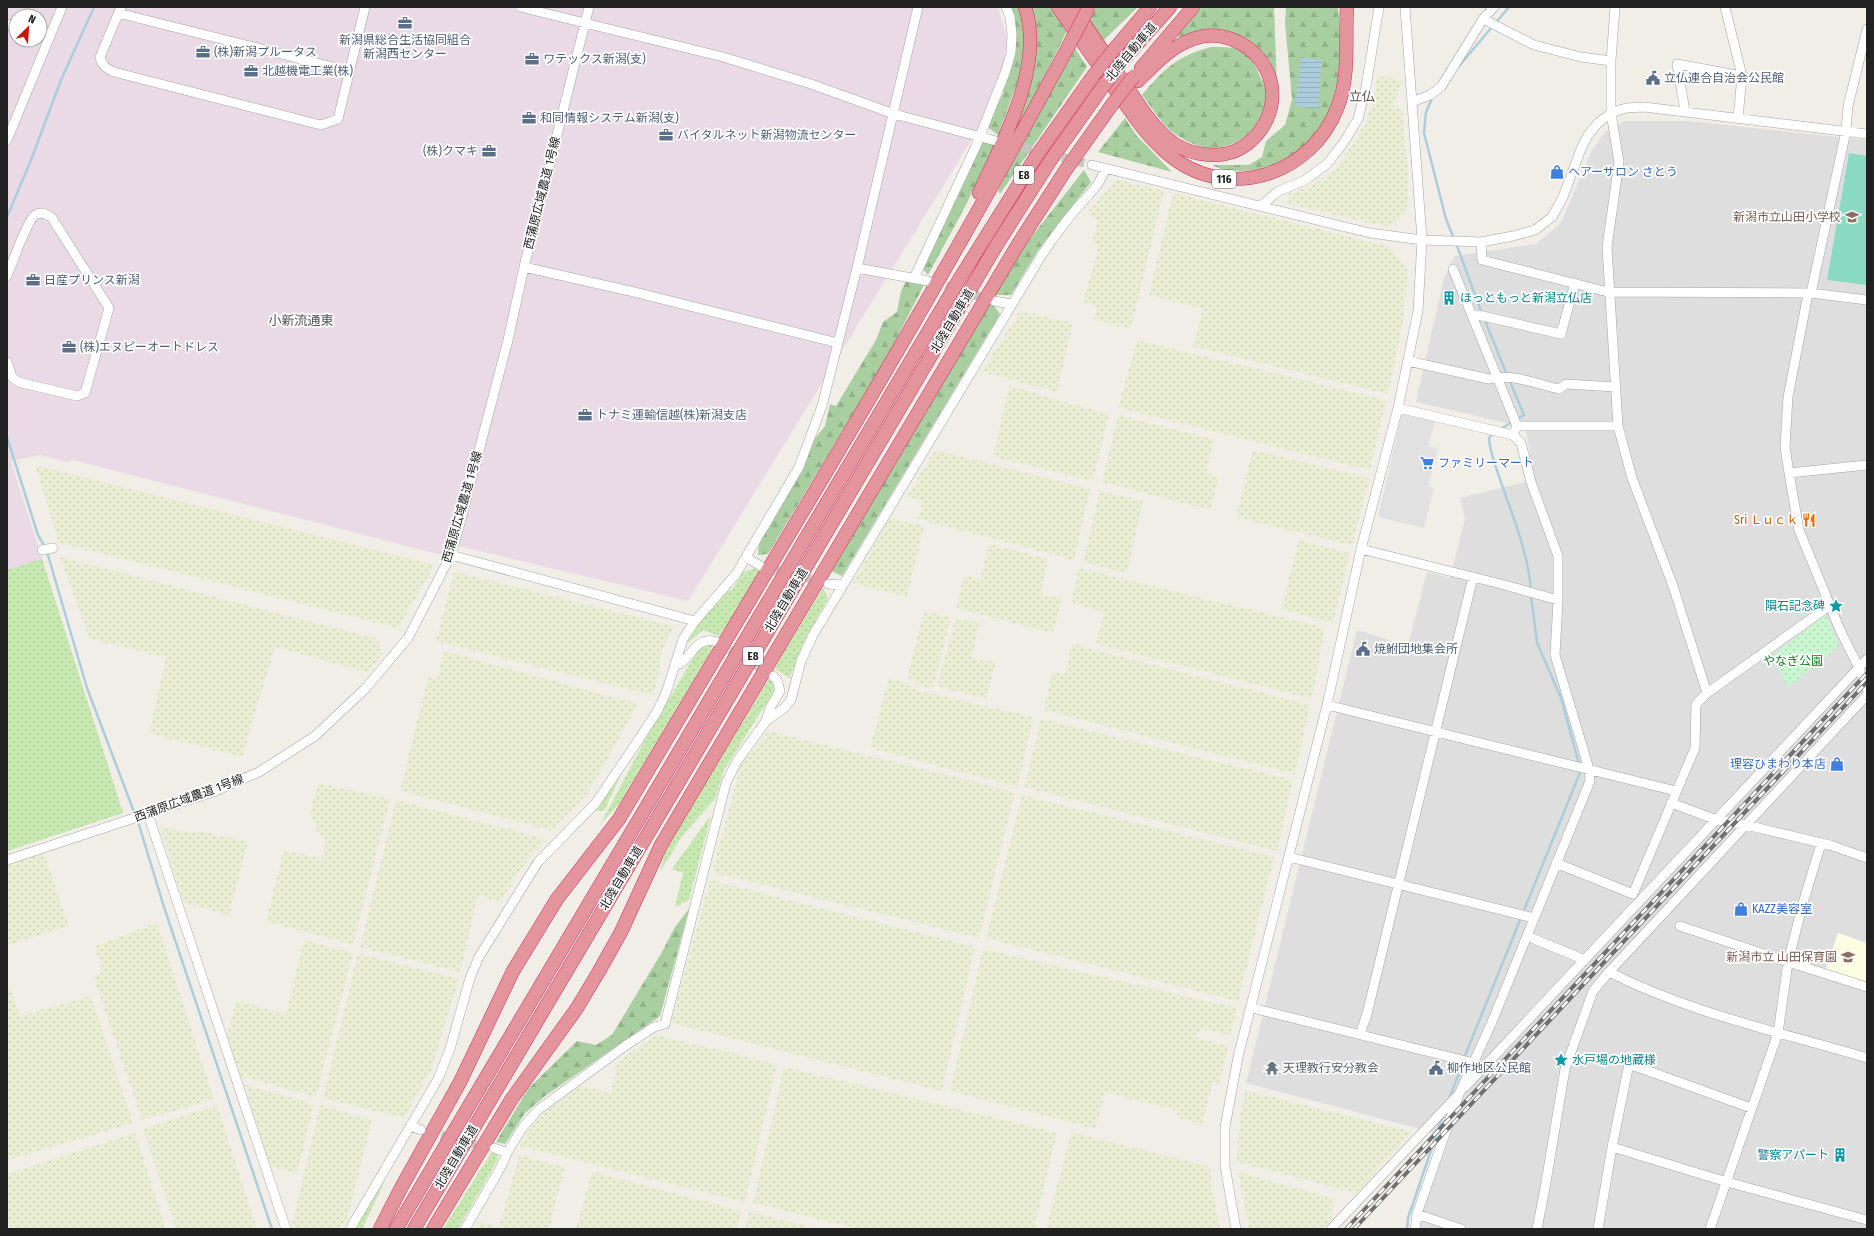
<svg xmlns="http://www.w3.org/2000/svg" width="1874" height="1236" font-family="'Fira Sans Condensed','Noto Sans JP',sans-serif">
	<defs>
		<pattern id="farmland-dots" width="8" height="8" patternUnits="userSpaceOnUse"><rect width="8" height="8" fill="#eaeed4"/><path d="M2 2h.1M6 6h.1" fill="none" stroke="#c8ccb6" stroke-width="1.8" stroke-linecap="round"/></pattern>
		<pattern id="grass-dots" width="8" height="8" patternUnits="userSpaceOnUse"><rect width="8" height="8" fill="#c7e8b1"/><path d="M2 2h.1M6 6h.1" fill="none" stroke="#abc798" stroke-width="1.8" stroke-linecap="round"/></pattern>
		<pattern id="forest-firs" width="22" height="20" patternUnits="userSpaceOnUse"><rect width="22" height="20" fill="#a9ce9f"/><path d="M5 1l3.5 6h-7zM16 11l3.5 6h-7z" fill="#91b189"/></pattern>
		<pattern id="park-dots" width="8" height="8" patternUnits="userSpaceOnUse"><rect width="8" height="8" fill="#c8f7cf"/><path d="M2 2h.1M6 6h.1" fill="none" stroke="#acd3b1" stroke-width="1.8" stroke-linecap="round"/></pattern>
		<pattern id="water-rules" width="6" height="5" patternUnits="userSpaceOnUse"><rect width="6" height="5" fill="#abcddc"/><path d="M0 2.5h6" fill="none" stroke="#93b0bc"/></pattern>
	</defs>
	<rect width="100%" height="100%" fill="#f1eee8"/>
	<!-- residential -->
	<path fill="#dfdede" d="M1624 121H1688L1867 140V1229H1418L1419 1220 1450 1137 1246 1083 1357 630 1408 646 1427 572 1450 578 1465 519 1460 498 1534 480 1525 423H1507L1416 402 1444 278 1454 256 1536 244 1561 223 1592 150 1605 132Z"/>
	<!-- industrial -->
	<path fill="#e9dae5" fill-rule="evenodd" d="M7 7H998L1007 39 999 95 688 601 446 543 442 555 73 460 67 462 40 455 11 461 123 813 7 850ZM16 16H40V40H16Z"/>
	<!-- education -->
	<path fill="#fcfee4" d="M1838 933 1867 943V984L1825 971Z"/>
	<!-- farmland -->
	<path fill="url(#farmland-dots)" d="M1377 75 1402 80 1393 108 1402 110 1407 161V204L1406 213 1389 227 1287 204 1289 194 1315 184 1337 167 1350 148 1362 129 1373 103Z
		M1117 179 1164 191 1131 329 1094 320 1097 306 1083 302 1099 245 1092 243 1098 221 1087 213Z
		M1173 193 1391 247 1408 271 1403 322 1388 394 1193 346 1203 309 1149 295Z
		M1020 311 1073 323 1057 392 982 372Z
		M1137 340 1386 400 1370 470 1118 408Z
		M1009 386 1109 414 1093 481 993 457Z
		M1118 415 1214 439 1206 473 1219 477 1210 510 1102 482Z
		M935 450 1090 489 1074 560 918 519 923 501 906 497Z
		M1253 450 1370 478 1352 545 1236 517Z
		M35 465 435 565 398 628 59 543Z
		M1100 491 1143 501 1127 573 1083 562Z
		M890 518 924 526 907 597 853 583Z
		M1299 540 1350 553 1333 623 1281 609Z
		M989 544 1048 559 1041 594 1062 598 1053 633 956 608 964 575 980 579Z
		M60 557 378 639 382 654 368 672 275 647 242 757 149 733 166 658 89 638Z
		M1079 568 1325 628 1312 699 1096 644 1104 612 1071 602Z
		M454 572 674 626 662 650 660 660V668L653 695 436 641Z
		M924 611 951 617 933 689 916 685 914 680 907 678Z
		M956 618 979 623 972 658 996 662 986 699 937 686Z
		M1072 644 1310 705 1295 774 1044 710 1052 672 1065 674Z
		M444 651 638 704 588 793 552 830 400 791 428 677 437 679Z
		M889 678 909 684 912 689 1033 717 1018 787 870 748Z
		M1041 719 1293 780 1277 851 1024 787Z
		M768 731 1015 792 979 938 712 872 741 764Z
		M318 783 390 799 353 945 266 921 284 850 322 859 325 838 317 830 310 813Z
		M1022 795 1274 857 1238 1001 986 938Z
		M396 800 539 837 546 841 529 858 519 871 501 902 478 896 460 972 360 947Z
		M160 827 198 834 199 831 248 842 229 915 184 903Z
		M43 851 69 926 7 945V864Z
		M710 880 975 947 942 1091 671 1023Z
		M157 923 214 1099 142 1120 93 976 101 973V966L95 946Z
		M304 940 353 953 316 1097 240 1076 227 1035 236 1001 286 1014Z
		M983 949 1237 1008 1230 1035 1200 1028 1197 1038 1229 1046 1219 1083 1213 1081 1202 1124 1176 1117 1179 1111 1105 1092 1095 1129 950 1091Z
		M358 953 459 979 431 1070 404 1118 323 1098Z
		M7 981 20 1016 91 996 133 1123 7 1160Z
		M655 1035 777 1064 745 1202 519 1146 532 1126 548 1110 580 1086 611 1093 618 1062Z
		M784 1067 1057 1133 1034 1229H858L753 1203Z
		M245 1085 314 1104 297 1174 269 1165Z
		M1244 1090 1412 1132 1356 1193 1237 1162 1238 1137Z
		M217 1105 257 1229H176L143 1129Z
		M320 1105 372 1120 348 1217 339 1229H291Z
		M1071 1132 1210 1167 1212 1191 1221 1229H1046Z
		M135 1133 166 1229H11L7 1217V1174Z
		M519 1155 565 1167 549 1229H475L478 1222 499 1227Z
		M592 1172 742 1211 737 1229H576Z
		M1238 1172 1335 1199 1331 1220 1323 1229H1249Z
		M749 1212 820 1229H745Z"/>
	<!-- grass -->
	<path fill="url(#grass-dots)" d="M42 559 123 813 7 851V570Z
		M757 568 761 570 735 613 719 636 703 630 685 645 703 618 726 591 732 590 743 572Z
		M823 588 828 598C813 625 799 649 790 678L775 669 781 657Z
		M714 643 709 654 620 803 600 825 647 736 701 645Z
		M770 677 775 685 774 691 724 770 715 799 682 836 660 872 665 853 682 822Z
		M626 764 605 809 601 811 595 810Z
		M711 815 689 900 675 907 683 873 672 869Z
		M491 1153H497L498 1159 458 1229H443Z
		M386 1179 362 1229H354Z"/>
	<!-- forest -->
	<path fill="url(#forest-firs)" d="M1010 7H1019L1025 23V55L1019 78 998 135 986 126 1003 94Z
		M1031 7H1050L1067 31 1017 131 1014 126C1027 89 1047 46 1031 7Z
		M1096 7H1138L1104 40 1088 22Z
		M1202 7H1274L1277 88 1246 40 1219 30H1204L1179 37 1177 34Z
		M1286 7H1338C1345 78 1338 146 1260 169 1249 172 1221 172 1213 165H1249L1262 157 1266 141 1285 125 1292 99 1285 23Z
		M1211 47C1221 47 1235 46 1243 52 1251 58 1256 66 1259 74 1261 79 1265 84 1265 89 1270 120 1242 149 1210 148 1196 147 1182 139 1171 131 1160 122 1151 106 1142 95 1164 69 1177 56 1211 47Z
		M1075 48 1087 67 1000 194 998 190Z
		M1125 118 1137 136 1172 172 1098 152Z
		M979 143H995L966 205 928 275 920 266Z
		M1084 170 1091 182 1039 249 1011 295H993L1025 245Z
		M907 279 925 283 887 357 768 554 758 555 759 541 804 467 812 442 825 426 830 404 836 406 876 340 883 322 897 312 901 291Z
		M991 302 1000 314 842 576 831 571Z
		M689 909 660 1016 545 1096 525 1113 505 1144 496 1142 528 1089 577 1041 596 1045 612 1035 662 952 675 927Z"/>
	<!-- park -->
	<path fill="url(#park-dots)" d="M1826 615 1839 646 1788 687 1771 656Z"/>
	<!-- pitch -->
	<path fill="#8adbc2" d="M1849 153 1867 156V285L1827 280Z"/>
	<!-- parking -->
	<path fill="#e1e1e1" d="M1402 414 1435 421 1428 446 1438 449 1428 486 1434 488 1424 528 1378 517Z"/>
	<!-- water -->
	<path fill="url(#water-rules)" d="M1301 57 1322 60 1318 105 1321 106V109L1295 106Z"/>
	<g fill="none" stroke-linecap="round" stroke-linejoin="round">
		<!-- stream -->
		<path stroke="#abcddc" stroke-width="2.5" d="M1459 66 1509 7
			M1433 96 1426 112 1424 133 1446 219 1454 239
			M7 217 31 160 61 80 94 7
			M1456 243 1482 314
			M1484 318 1507 375
			M1509 379 1524 415 1517 419
			M1499 430 1512 422
			M1493 433 1489 438C1490 455 1498 472 1503 488 1515 522 1528 554 1531 590
			M7 437 38 535 45 547
			M47 552 87 688 139 825 164 907 272 1229
			M1531 595 1537 643 1561 698 1579 764
			M1464 1058 1581 770
			M1449 1099 1463 1063
			M1407 1229 1408 1218 1443 1115"/>
		<!-- minor-tunnel -->
		<path stroke="#c7c5c0" stroke-width="9" stroke-dasharray="9 4.5" stroke-linecap="butt" d="M1010 144 1092 165
			M933 282 991 300
			M763 567 823 582
			M718 643 769 673
			M428 1132 487 1147"/>
		<defs>
			<path id="minor" d="M121 7 100 57C102 66 107 69 114 72L321 125 338 119 365 7
				M520 7 723 57 811 84 894 114 996 141
				M1615 7 1611 61V113L1619 162 1607 247 1618 426 1632 478 1673 586 1707 693
				M1725 7 1742 76 1738 118
				M118 13 349 71
				M1483 19 1534 45 1581 57 1611 61
				M7 24 16 26
				M40 32 50 34
				M1412 102 1430 95 1441 87 1483 19 1494 7
				M1685 111 1677 64 1742 76
				M7 140 62 7
				M1092 165 1370 233 1422 240 1481 242 1513 236 1535 230 1552 217 1563 197 1581 149 1588 135 1598 123 1611 113 1626 108 1644 107 1867 134
				M1261 206 1277 192 1305 180 1327 164 1344 142 1358 119 1366 87 1379 7
				M1481 242 1482 260 1608 292 1811 293 1867 300
				M524 267 634 292 838 343
				M857 268 928 281
				M1453 269 1517 426 1513 435
				M7 276C12 264 27 221 35 215 41 211 47 214 52 218L109 308 85 393 77 396 18 382 12 377 7 362
				M914 278 976 146 1005 73 1011 53 1012 34 1010 17 1006 7
				M1811 293 1846 131 1848 106 1867 29
				M1808 294 1788 397 1785 447 1789 473 1799 530 1840 630 1859 668 1867 689
				M994 301 1011 304
				M1472 315H1478L1561 334 1575 283
				M1408 361 1489 379C1512 373 1537 384 1559 389L1566 384 1616 387
				M1398 408 1513 435 1521 443 1531 482 1558 556V600L1555 655 1589 769 1590 781 1492 1022 1459 1094 1417 1214 1415 1229
				M1517 426H1618
				M1789 473 1867 465
				M1361 549 1501 584 1558 600
				M42 550 53 548
				M451 555 695 621
				M746 557 762 567
				M828 584 843 585
				M675 663 680 664C693 655 697 635 717 642
				M1867 695 1609 972C1690 1013 1780 1032 1867 1058
				M1327 705 1676 791
				M766 721 770 708 780 691 777 680 773 676
				M1671 803 1717 820 1746 825 1830 845 1867 858
				M148 814 286 1229
				M1289 857 1534 918
				M7 860 216 791 259 772 315 736 365 689 408 638 451 555 460 523 508 340 524 267 589 7
				M1556 863 1633 894 1695 748 1696 704 1707 693 1829 606
				M1680 926 1788 962 1867 987
				M1527 936 1585 960
				M1252 1008 1474 1063
				M1360 1034 1367 1014 1473 577
				M1465 1087 1867 659
				M1751 1108 1629 1064 1612 1147 1727 1182 1867 1220
				M410 1126 421 1130
				M494 1148 507 1153
				M1417 1214 1461 1229
				M350 1229 438 1079 450 1049 470 978 479 957 538 862 595 804 631 751 658 710 667 690 683 639 695 621 736 574 799 467 822 406 857 268 918 7
				M465 1229 501 1167 507 1153 523 1127 538 1110 625 1046 654 1027 665 1024 726 783 737 761 766 721 783 709 791 700 801 661 813 635 1043 253C1054 237 1065 222 1077 208 1088 195 1101 185 1105 168
				M1236 1229 1225 1166V1127L1238 1057 1327 705 1361 549 1398 408 1418 311 1422 240 1405 7
				M1331 1229 1457 1096
				M1537 1229 1545 1188 1565 1069 1593 991 1609 972
				M1598 1229 1612 1147
				M1710 1229 1778 1033 1788 962 1803 903 1821 844"/>
			<path id="highway" d="M1058 7C1077 34 1096 62 1115 89 1131 112 1146 136 1168 154 1226 203 1312 176 1338 106 1350 75 1345 39 1347 7
				M1072 7C1092 34 1110 62 1129 90 1141 108 1155 130 1173 143 1188 153 1208 157 1225 154 1259 147 1281 108 1269 76 1258 46 1223 28 1193 39 1170 47 1154 65 1138 81
				M1116 47 1150 7
				M1124 59 1170 7
				M1141 68 1193 7
				M979 193C1003 141 1045 65 1025 7
				M380 1229 401 1188 460 1082 513 971 557 899 619 819C771 563 928 309 1068 47
				M396 1229 960 278 1037 155 1093 76
				M414 1229 996 246 1050 161 1102 88
				M433 1229 511 1100 577 1008 598 973 621 932 661 845 1017 246 1065 171 1111 106"/>
		</defs>
		<!-- minor casing -->
		<use href="#minor" stroke="#a5a5a5" stroke-width="10"/>
		<!-- highway casing -->
		<use href="#highway" stroke="#d3305b" stroke-width="14"/>
		<!-- minor -->
		<use href="#minor" stroke="#fff" stroke-width="9"/>
		<!-- highway -->
		<use href="#highway" stroke="#e3949d" stroke-width="13"/>
		<defs>
			<path id="rail" d="M1346 1229 1867 673
				M1354 1229 1867 682"/>
		</defs>
		<!-- rail casing -->
		<use href="#rail" stroke="#6f6f6f" stroke-width="4"/>
		<!-- rail -->
		<use href="#rail" stroke="#fff" stroke-width="2.5" stroke-dasharray="8" stroke-linecap="butt"/>
		<defs>
			<path id="highway-bridge" d="M1068 47 1089 7
				M1093 76 1116 47
				M1102 88 1124 59
				M1111 106 1134 76"/>
		</defs>
		<!-- highway-bridge casing -->
		<use href="#highway-bridge" stroke="#d3305b" stroke-width="14" stroke-linecap="butt"/>
		<!-- highway-bridge -->
		<use href="#highway-bridge" stroke="#e3949d" stroke-width="13"/>
	</g>
	<!-- icons -->
	<defs>
		<symbol id="office-bare" viewBox="-9 -9 18 18"><path d="M-6-3h4V-5.5h4V-3h4V5H-6ZM-1-4.5V-3h2v-1.5ZM-6 0V1H6V0Z" fill="#5c6f8a" stroke="#fff" stroke-width="2.5" paint-order="stroke"/></symbol>
		<symbol id="civic-bare" viewBox="-9 -9 18 18"><path d="M-.6-6.5H3V-4.5H.6V-3L4-1V1h2V6H-6V1h2V-1L-.6-3ZM-1.2 2.5V6h2.4V2.5Z" fill="#5c6f8a" stroke="#fff" stroke-width="2.5" paint-order="stroke"/></symbol>
		<symbol id="shop-bare" viewBox="-9 -9 18 18"><path d="M-5-2.5h2.3a2.7 3.5 0 0 1 5.4 0H5L5.5 6h-11ZM-1.5-2.5h3a1.5 2.3 0 0 0-3 0Z" fill="#3f7fe0" stroke="#fff" stroke-width="2.5" paint-order="stroke"/></symbol>
		<symbol id="school-bare" viewBox="-9 -9 18 18"><path d="M0-5L7-2L0 1L-7-2ZM-4 1L0 2.5L4 1V4Q0 6-4 4Z" fill="#8d6e63" stroke="#fff" stroke-width="2.5" paint-order="stroke"/></symbol>
		<symbol id="building-bare" viewBox="-9 -9 18 18"><path d="M-4-6H4V6H1V3H-1V6H-4ZM-2.5-4.3h1.7v1.8h-1.7ZM.8-4.3h1.7v1.8H.8ZM-2.5-1h1.7V.8h-1.7ZM.8-1h1.7V.8H.8Z" fill="#0f9aa8" stroke="#fff" stroke-width="2.5" paint-order="stroke"/></symbol>
		<symbol id="supermarket-bare" viewBox="-9 -9 18 18"><path d="M-6-5.5h2.5l.6 2H6L4.5 2H-2.5L-4.4-4H-6ZM-1.5 3.2a1.3 1.3 0 1 0 .1 0ZM3 3.2a1.3 1.3 0 1 0 .1 0Z" fill="#3f7fe0" stroke="#fff" stroke-width="2.5" paint-order="stroke"/></symbol>
		<symbol id="restaurant-bare" viewBox="-9 -9 18 18"><path d="M-5-6h1v4h1v-4h1v4h1v-4h1v5L-1.5 .5V6h-2V.5L-5-1ZM5-6V6H3V1.5H1.5Q1.5-4 5-6Z" fill="#e8710a" stroke="#fff" stroke-width="2.5" paint-order="stroke"/></symbol>
		<symbol id="sight-bare" viewBox="-9 -9 18 18"><path d="M0-6L1.8-2.2L6-1.7L2.9 1.2L3.7 5.4L0 3.3L-3.7 5.4L-2.9 1.2L-6-1.7L-1.8-2.2Z" fill="#0f9aa8" stroke="#fff" stroke-width="2.5" paint-order="stroke"/></symbol>
		<symbol id="temple-bare" viewBox="-9 -9 18 18"><path d="M0-6L5-2H3V0L6.5 2.5H4V6H1.5V3h-3V6H-4V2.5H-6.5L-3 0V-2H-5Z" fill="#6b7280" stroke="#fff" stroke-width="2.5" paint-order="stroke"/></symbol>
	</defs>
	<g fill-rule="evenodd">
		<use href="#office-bare" x="395" y="13" width="20" height="20"/>
		<use href="#office-bare" x="193" y="42" width="20" height="20"/>
		<use href="#office-bare" x="522" y="49" width="20" height="20"/>
		<use href="#office-bare" x="241" y="61" width="20" height="20"/>
		<use href="#civic-bare" x="1643" y="68" width="20" height="20"/>
		<use href="#office-bare" x="519" y="108" width="20" height="20"/>
		<use href="#office-bare" x="656" y="125" width="20" height="20"/>
		<use href="#office-bare" x="479" y="141" width="20" height="20"/>
		<use href="#shop-bare" x="1547" y="162" width="20" height="20"/>
		<use href="#school-bare" x="1842" y="207" width="20" height="20"/>
		<use href="#office-bare" x="23" y="270" width="20" height="20"/>
		<use href="#building-bare" x="1439" y="288" width="20" height="20"/>
		<use href="#office-bare" x="59" y="337" width="20" height="20"/>
		<use href="#office-bare" x="575" y="405" width="20" height="20"/>
		<use href="#supermarket-bare" x="1417" y="453" width="20" height="20"/>
		<use href="#restaurant-bare" x="1799" y="510" width="20" height="20"/>
		<use href="#sight-bare" x="1826" y="596" width="20" height="20"/>
		<use href="#civic-bare" x="1353" y="639" width="20" height="20"/>
		<use href="#shop-bare" x="1827" y="754" width="20" height="20"/>
		<use href="#shop-bare" x="1731" y="899" width="20" height="20"/>
		<use href="#school-bare" x="1838" y="947" width="20" height="20"/>
		<use href="#sight-bare" x="1551" y="1050" width="20" height="20"/>
		<use href="#temple-bare" x="1262" y="1058" width="20" height="20"/>
		<use href="#civic-bare" x="1426" y="1058" width="20" height="20"/>
		<use href="#building-bare" x="1830" y="1145" width="20" height="20"/>
	</g>
	<g text-anchor="middle" stroke-width="3.5" stroke-linejoin="round" paint-order="stroke">
		<!-- shield labels -->
		<g fill="#fff" stroke="#646464" stroke-width="1">
			<rect x="1014" y="166" width="20" height="18" rx="3"/>
			<rect x="1212" y="170" width="24" height="18" rx="3"/>
			<rect x="743" y="647" width="20" height="18" rx="3"/>
		</g>
		<g font-size="11" font-weight="bold" fill="#212121">
			<text x="1024" y="179">E8</text>
			<text x="1224" y="183">116</text>
			<text x="753" y="660">E8</text>
		</g>
		<!-- service labels -->
		<g font-size="12" fill="#4e5e75" stroke="#fff" text-anchor="start">
			<text x="405" y="44" text-anchor="middle">新潟県総合生活協同組合<tspan x="405" dy="14">新潟西センター</tspan></text>
			<text x="214" y="56">(株)新潟プルータス</text>
			<text x="543" y="63">ワテックス新潟(支)</text>
			<text x="262" y="75">北越機電工業(株)</text>
			<text x="1664" y="82">立仏連合自治会公民館</text>
			<text x="540" y="122">和同情報システム新潟(支)</text>
			<text x="677" y="139">バイタルネット新潟物流センター</text>
			<text x="478" y="155" text-anchor="end">(株)クマキ</text>
			<text x="44" y="284">日産プリンス新潟</text>
			<text x="80" y="351">(株)エヌピーオートドレス</text>
			<text x="596" y="419">トナミ運輸信越(株)新潟支店</text>
			<text x="1374" y="653">焼鮒団地集会所</text>
			<text x="1447" y="1072">柳作地区公民館</text>
		</g>
		<!-- street labels -->
		<g font-size="12" fill="#212121" stroke="#fff">
			<text transform="translate(1131 52) rotate(-50)" y="4">北陸自動車道</text>
			<text transform="translate(542 193) rotate(-76)" y="4">西蒲原広域農道 1号線</text>
			<text transform="translate(952 321) rotate(-59)" y="4">北陸自動車道</text>
			<text transform="translate(462 507) rotate(-74)" y="4">西蒲原広域農道 1号線</text>
			<text transform="translate(786 600) rotate(-59)" y="4">北陸自動車道</text>
			<text transform="translate(189 798) rotate(-20)" y="4">西蒲原広域農道 1号線</text>
			<text transform="translate(621 878) rotate(-59)" y="4">北陸自動車道</text>
			<text transform="translate(456 1157) rotate(-59)" y="4">北陸自動車道</text>
		</g>
		<!-- shop labels -->
		<g font-size="12" fill="#366cbe" stroke="#fff" text-anchor="start">
			<text x="1568" y="176">ヘアーサロン さとう</text>
			<text x="1438" y="467">ファミリーマート</text>
			<text x="1826" y="768" text-anchor="end">理容ひまわり本店</text>
			<text x="1752" y="913">KAZZ美容室</text>
		</g>
		<!-- education labels -->
		<g font-size="12" fill="#785e54" stroke="#fff" text-anchor="end">
			<text x="1841" y="221">新潟市立山田小学校</text>
			<text x="1837" y="961">新潟市立 山田保育園</text>
		</g>
		<!-- culture labels -->
		<g font-size="12" fill="#0d838f" stroke="#fff" text-anchor="start">
			<text x="1460" y="302">ほっともっと新潟立仏店</text>
			<text x="1825" y="610" text-anchor="end">隕石記念碑</text>
			<text x="1572" y="1064">水戸場の地蔵様</text>
			<text x="1829" y="1159" text-anchor="end">警察アパート</text>
		</g>
		<!-- food labels -->
		<g font-size="12" fill="#c56008" stroke="#fff" text-anchor="end">
			<text x="1798" y="524">Sri Ｌｕｃｋ</text>
		</g>
		<!-- park labels -->
		<g font-size="12" fill="#117c22" stroke="#fff">
			<text x="1793" y="665">やなぎ公園</text>
		</g>
		<!-- worship labels -->
		<g font-size="12" fill="#5b616d" stroke="#fff" text-anchor="start">
			<text x="1283" y="1072">天理教行安分教会</text>
		</g>
		<!-- neighbourhood labels -->
		<g font-size="13" fill="#545454" stroke="#fff">
			<text x="1362" y="101">立仏</text>
			<text x="301" y="325">小新流通東</text>
		</g>
	</g>
	<!-- border -->
	<rect width="1874" height="1236" fill="none" stroke="#212121" stroke-width="16"/>
	<!-- north arrow -->
	<g transform="translate(28 28) rotate(25)"><circle r="19" fill="#ffffff" stroke="#a6a6a6"/>
	<path d="M0-3L7 15L0 10L-7 15Z" fill="#c7180a"/>
	<text y="-6" font-size="11" font-weight="bold" text-anchor="middle" fill="#212121">N</text>
	</g>
</svg>
